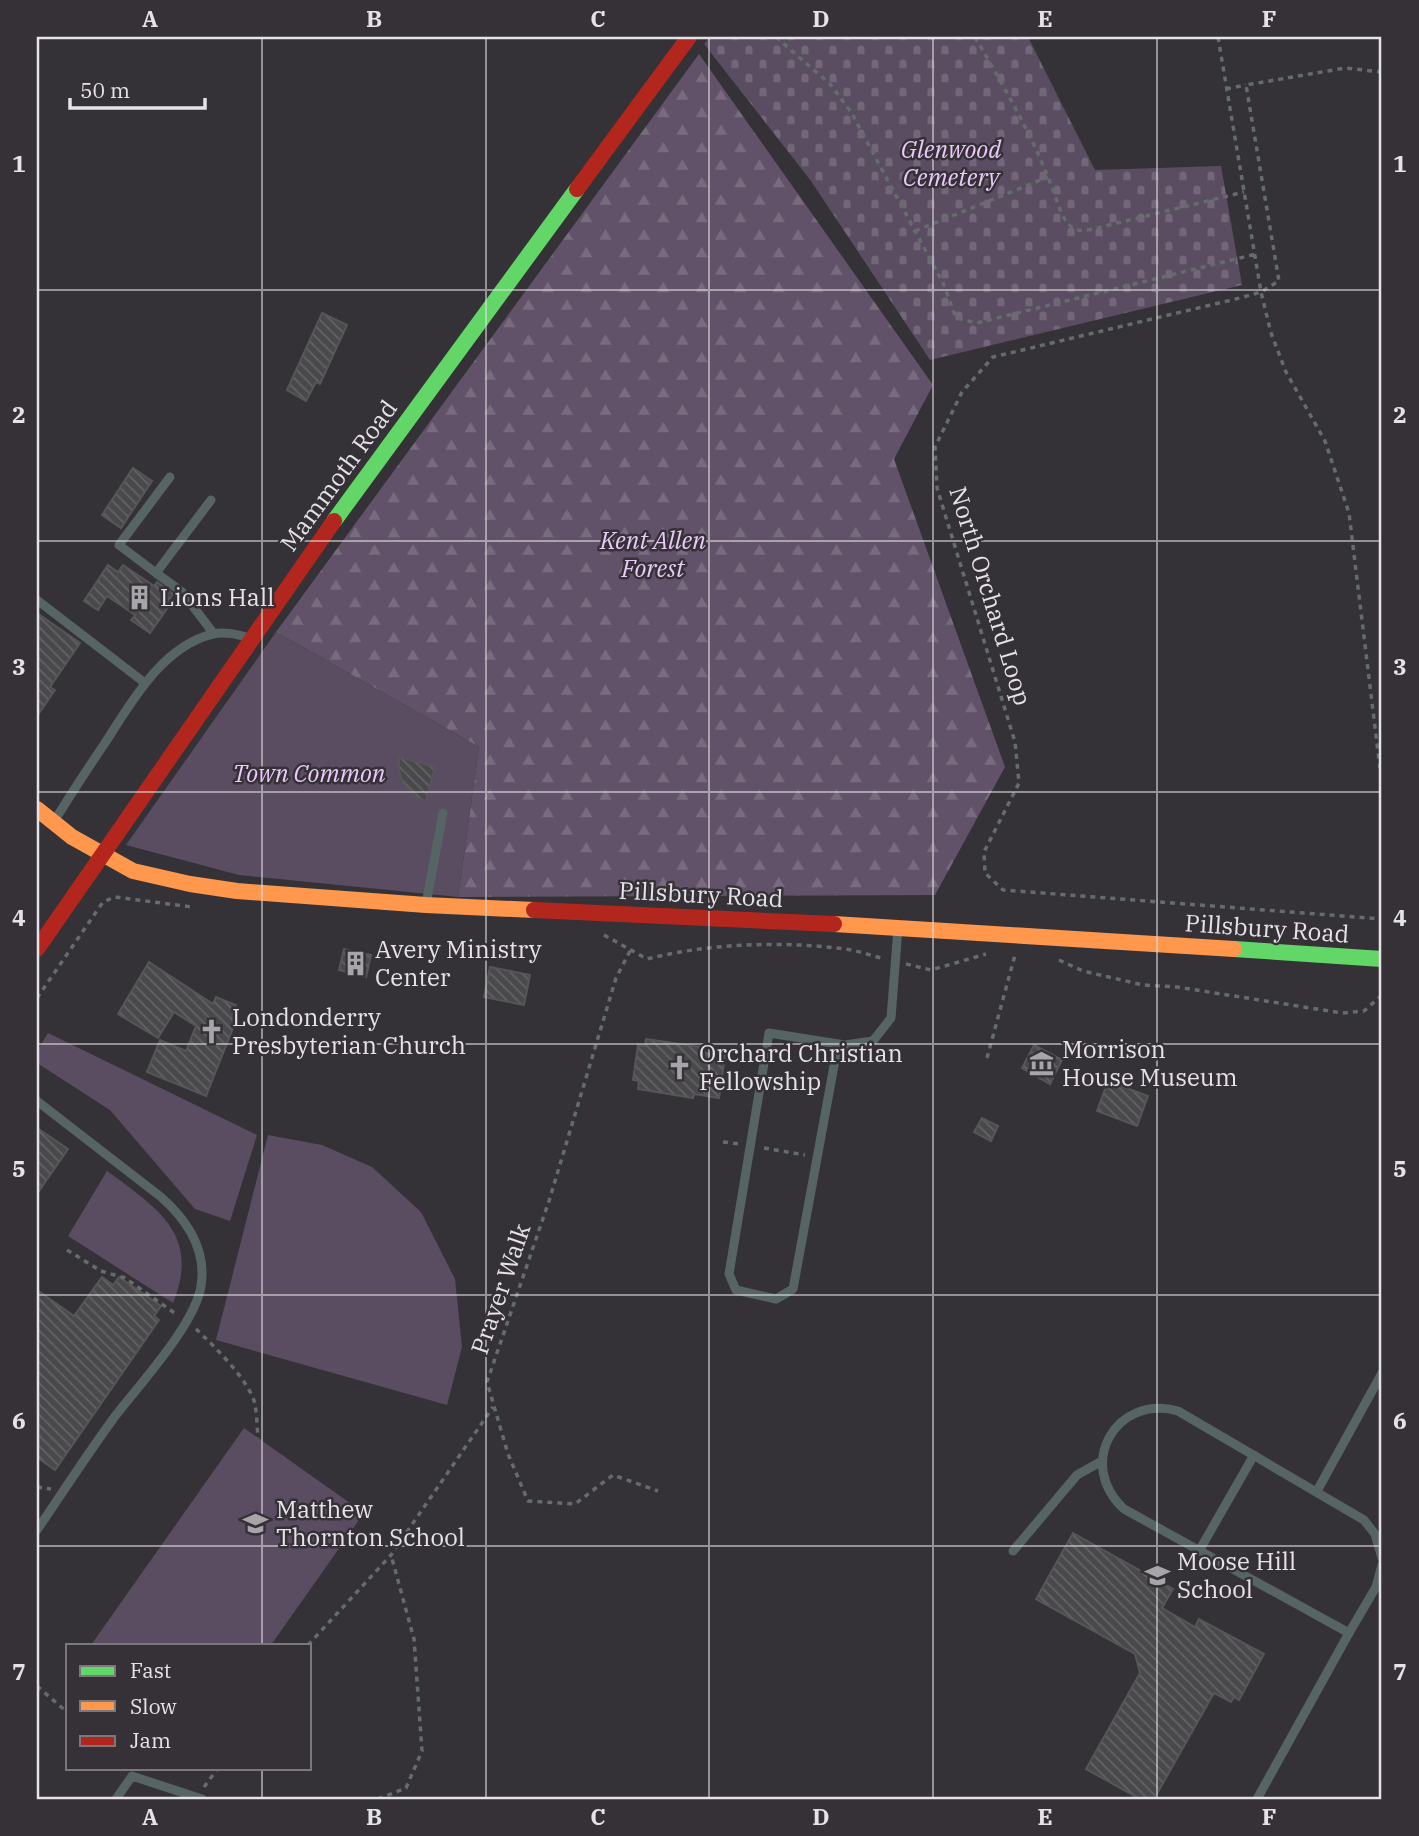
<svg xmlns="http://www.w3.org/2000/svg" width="1419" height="1836" font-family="'IBM Plex Serif',serif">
	<defs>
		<pattern id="forest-firs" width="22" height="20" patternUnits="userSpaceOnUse" patternTransform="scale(1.75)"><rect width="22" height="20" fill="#625269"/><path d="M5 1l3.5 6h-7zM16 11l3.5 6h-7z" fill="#786b7e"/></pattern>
		<pattern id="cemetery-stones" width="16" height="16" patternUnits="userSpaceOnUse" patternTransform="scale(1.75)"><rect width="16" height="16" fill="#5a4d61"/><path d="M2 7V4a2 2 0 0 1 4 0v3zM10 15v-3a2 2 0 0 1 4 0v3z" fill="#726678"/></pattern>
		<pattern id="building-back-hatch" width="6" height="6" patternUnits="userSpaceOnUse" patternTransform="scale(1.75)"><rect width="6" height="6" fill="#49484b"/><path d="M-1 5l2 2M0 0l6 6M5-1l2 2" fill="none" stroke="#636265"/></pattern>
	</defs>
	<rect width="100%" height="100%" fill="#343236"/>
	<!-- forest -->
	<path fill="url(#forest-firs)" d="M699 54 933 385 894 459 1005 767 935 895 458 897 479 747 276 632Z"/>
	<!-- cemetery -->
	<path fill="url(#cemetery-stones)" d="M710 37H1028L1095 170 1221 166 1242 285 930 360 811 181 704 44Z"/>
	<!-- green -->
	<path fill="#5a4d61" d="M276 632 479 747 458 897 239 875 126 845Z
		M48 1033 257 1135 230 1221 195 1209 110 1110 37 1063V1051Z
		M268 1135 322 1145 372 1167 421 1212 455 1279 462 1347 447 1405 216 1340Z
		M107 1171C157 1208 201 1234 173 1303L68 1236Z
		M244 1428 364 1513 271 1645H91Z"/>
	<!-- building -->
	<path fill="url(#building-back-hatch)" stroke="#565558" stroke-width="2" d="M322 313 347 325 320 384 316 382 306 401 287 390Z
		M133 468 152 481 121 528 102 515Z
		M108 565 118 572 123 565 154 586 157 582 173 594 168 601 171 603 150 633 131 620 135 615 107 596 98 610 84 601Z
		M37 613 80 643 50 687 55 690 37 716Z
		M399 757 435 767 426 801 415 797 402 782 399 769Z
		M344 949 371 955 366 977 339 970Z
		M149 962 213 1004 216 997 236 1005 232 1016 237 1018 206 1096 147 1072 160 1040 186 1051 196 1026 174 1012 158 1038 118 1014Z
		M490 967 530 975 524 1005 484 997Z
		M646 1039 701 1047V1052L725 1056 719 1098 694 1094 693 1098 638 1089 639 1081 633 1080 638 1045 645 1046Z
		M1034 1045 1062 1060 1050 1084 1022 1068Z
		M1108 1081 1148 1096 1137 1126 1097 1111Z
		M982 1118 998 1126 991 1141 974 1132Z
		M37 1128 68 1149 37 1194Z
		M102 1277 113 1285 119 1277 161 1306 154 1316 159 1320 55 1470 37 1457V1290L74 1316Z
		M1073 1533 1173 1589 1162 1608 1195 1627 1199 1619 1264 1654 1239 1700 1234 1697 1231 1702 1214 1693 1154 1799H1140L1086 1769 1140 1673 1135 1654 1036 1599Z"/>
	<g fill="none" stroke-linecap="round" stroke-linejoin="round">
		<!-- path -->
		<path stroke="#646c6c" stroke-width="3.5" stroke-dasharray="5 5" stroke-linecap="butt" d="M776 37 830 84 851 112 943 283 956 318 977 323 1256 254
			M975 37C1004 87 1033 136 1053 190 1058 202 1061 220 1073 228 1079 232 1086 230 1093 229L1244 192
			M1218 37 1261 292 1271 333 1286 372 1325 441 1349 513 1382 785
			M1382 72 1345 68 1246 85 1279 281 1261 292 1240 298 993 357 962 392 935 447 937 488 1015 742 1019 783 984 852 985 873 1003 890 1382 919
			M1226 89 1246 85
			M915 231 1048 177
			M604 935 647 959C706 944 776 941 837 948 853 949 869 955 885 959
			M630 951 616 978 549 1201 487 1382 508 1454 528 1501 575 1504 613 1475 658 1491
			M1059 960 1083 971 1143 985 1177 987 1342 1013 1364 1011 1382 995
			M906 964 931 970 986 954
			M37 998 103 902 115 897 192 907
			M987 1058 1015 955
			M723 1142 740 1144
			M764 1148 805 1155
			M67 1250 101 1271 125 1278 176 1314
			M196 1329C214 1346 249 1380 255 1404 257 1415 257 1427 258 1438
			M37 1487 51 1489
			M308 1645 391 1555 493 1407
			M37 1686 68 1713
			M204 1787 218 1768
			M378 1799 406 1788 422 1751 414 1639 391 1555"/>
		<!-- lane -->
		<path stroke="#576464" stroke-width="9" d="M211 500 156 573 182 592 214 634
			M156 573 119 545 170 477
			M37 600 145 683
			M55 820C71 794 88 768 105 743 131 703 162 646 213 634 225 631 239 635 250 638
			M426 904 443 813
			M838 1044 793 1289 776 1299 736 1290 729 1274 769 1033 845 1045 873 1041 891 1018 898 928
			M37 1101 161 1197C187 1220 207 1249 201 1286 195 1325 138 1386 113 1419 87 1455 62 1493 37 1530
			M1317 1491 1382 1373
			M1013 1551 1077 1475 1102 1461
			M1199 1551 1254 1455
			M1382 1558 1375 1534 1364 1520 1178 1411C1115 1394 1076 1465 1124 1509L1349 1633 1376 1587 1382 1565
			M116 1799 132 1776 202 1799
			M1257 1799 1349 1633"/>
		<!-- fast -->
		<path stroke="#63d668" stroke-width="16" d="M334 521 577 189
			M1234 949 1382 959"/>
		<!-- slow -->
		<path stroke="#ff974d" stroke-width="16" d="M37 809 72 837 133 871 190 884 237 891 426 905 534 910
			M834 924 1234 949"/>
		<!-- jam -->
		<path stroke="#b3261e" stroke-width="16" d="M577 189 689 37
			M534 910 834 924
			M37 949 334 521"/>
	</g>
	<!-- grid -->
	<path fill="none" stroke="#e5e3e7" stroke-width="2" stroke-opacity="0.55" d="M262 37V1645M486 37V1799M709 37V1799M933 37V1799M1157 37V1799M37 290H1382M37 541H1382M37 792H1382M37 1044H1382M37 1295H1382M37 1546H1382M262 1768V1799"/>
	<!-- icons -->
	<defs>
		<symbol id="building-bare" viewBox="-9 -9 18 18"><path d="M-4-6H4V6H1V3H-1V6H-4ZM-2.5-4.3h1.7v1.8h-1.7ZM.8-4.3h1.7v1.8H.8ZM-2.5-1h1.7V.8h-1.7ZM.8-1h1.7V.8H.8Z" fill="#a7a5a9" stroke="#353137" stroke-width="2.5" paint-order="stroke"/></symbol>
		<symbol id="church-bare" viewBox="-9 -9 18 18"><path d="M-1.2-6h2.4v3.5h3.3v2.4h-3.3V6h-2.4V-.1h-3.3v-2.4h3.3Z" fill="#a7a5a9" stroke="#353137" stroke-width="2.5" paint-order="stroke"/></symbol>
		<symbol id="museum-bare" viewBox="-9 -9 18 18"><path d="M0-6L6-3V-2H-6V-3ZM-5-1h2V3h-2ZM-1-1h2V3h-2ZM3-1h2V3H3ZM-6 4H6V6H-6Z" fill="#a7a5a9" stroke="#353137" stroke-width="2.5" paint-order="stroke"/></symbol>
		<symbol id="school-bare" viewBox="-9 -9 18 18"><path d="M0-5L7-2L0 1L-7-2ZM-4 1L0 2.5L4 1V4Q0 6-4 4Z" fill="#a7a5a9" stroke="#353137" stroke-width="2.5" paint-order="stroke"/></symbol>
	</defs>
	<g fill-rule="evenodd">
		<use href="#building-bare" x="122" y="580" width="35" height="35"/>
		<use href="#building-bare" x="338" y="946" width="35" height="35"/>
		<use href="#church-bare" x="194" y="1014" width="35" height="35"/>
		<use href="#museum-bare" x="1024" y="1046" width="35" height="35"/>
		<use href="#church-bare" x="662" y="1050" width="35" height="35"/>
		<use href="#school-bare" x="238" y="1506" width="35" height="35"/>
		<use href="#school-bare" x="1140" y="1558" width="35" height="35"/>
	</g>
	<g text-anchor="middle" stroke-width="5" stroke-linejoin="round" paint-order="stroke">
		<!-- park labels -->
		<g font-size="24" font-style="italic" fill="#ebc9fb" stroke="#353137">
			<text x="951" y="158">Glenwood<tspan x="951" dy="28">Cemetery</tspan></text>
			<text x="653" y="549">Kent Allen<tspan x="653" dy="28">Forest</tspan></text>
			<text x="309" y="782">Town Common</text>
		</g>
		<!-- street labels -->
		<g font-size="24" fill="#e5e3e7" stroke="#353137">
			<text transform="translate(339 476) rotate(-54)" y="8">Mammoth Road</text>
			<text transform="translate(990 596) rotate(73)" y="8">North Orchard Loop</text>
			<text transform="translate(701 895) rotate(3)" y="8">Pillsbury Road</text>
			<text transform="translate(1267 929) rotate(4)" y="8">Pillsbury Road</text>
			<text transform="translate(501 1289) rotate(-71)" y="8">Prayer Walk</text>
		</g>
		<!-- poi labels -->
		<g font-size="24" fill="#e5e3e7" stroke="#353137" text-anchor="start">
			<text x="160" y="606">Lions Hall</text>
			<text x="375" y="958">Avery Ministry<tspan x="375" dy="28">Center</tspan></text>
			<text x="232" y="1026">Londonderry<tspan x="232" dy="28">Presbyterian Church</tspan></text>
			<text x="1062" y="1058">Morrison<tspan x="1062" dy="28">House Museum</tspan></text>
			<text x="699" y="1062">Orchard Christian<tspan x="699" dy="28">Fellowship</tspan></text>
			<text x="276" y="1518">Matthew<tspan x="276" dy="28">Thornton School</tspan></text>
			<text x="1177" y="1570">Moose Hill<tspan x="1177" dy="28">School</tspan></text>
		</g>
	</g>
	<!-- border -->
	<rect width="1419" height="1836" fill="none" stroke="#353137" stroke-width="77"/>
	<!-- legend -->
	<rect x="66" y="1644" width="245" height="126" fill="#353137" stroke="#7b787d" stroke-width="2"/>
	<rect x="80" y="1666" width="35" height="10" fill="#63d668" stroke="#7b787d" stroke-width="2"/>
	<text x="130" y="1678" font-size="21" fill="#e5e3e7">Fast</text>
	<rect x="80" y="1701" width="35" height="10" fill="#ff974d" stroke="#7b787d" stroke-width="2"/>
	<text x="130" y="1714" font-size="21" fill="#e5e3e7">Slow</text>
	<rect x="80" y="1736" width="35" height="10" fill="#b3261e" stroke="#7b787d" stroke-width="2"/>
	<text x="130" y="1748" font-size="21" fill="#e5e3e7">Jam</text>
	<!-- scale -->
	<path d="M70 98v10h135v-10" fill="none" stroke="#e5e3e7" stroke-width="3.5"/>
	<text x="80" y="98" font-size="21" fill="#e5e3e7" stroke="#353137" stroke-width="5" paint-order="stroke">50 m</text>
	<rect x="38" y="38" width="1342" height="1760" fill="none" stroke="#e5e3e7" stroke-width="2.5"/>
	<g font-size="23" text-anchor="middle" font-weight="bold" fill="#e5e3e7">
		<text x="150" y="27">A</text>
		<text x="374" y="27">B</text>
		<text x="598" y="27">C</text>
		<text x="821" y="27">D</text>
		<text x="1045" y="27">E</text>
		<text x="1269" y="27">F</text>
		<text x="19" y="172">1</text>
		<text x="1400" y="172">1</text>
		<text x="19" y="423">2</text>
		<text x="1400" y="423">2</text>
		<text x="19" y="675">3</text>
		<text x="1400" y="675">3</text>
		<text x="19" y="926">4</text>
		<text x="1400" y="926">4</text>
		<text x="19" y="1177">5</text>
		<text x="1400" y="1177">5</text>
		<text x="19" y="1429">6</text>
		<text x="1400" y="1429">6</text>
		<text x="19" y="1680">7</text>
		<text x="1400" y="1680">7</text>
		<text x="150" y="1825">A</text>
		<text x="374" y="1825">B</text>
		<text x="598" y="1825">C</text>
		<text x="821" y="1825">D</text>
		<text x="1045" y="1825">E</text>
		<text x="1269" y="1825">F</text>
	</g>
</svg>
